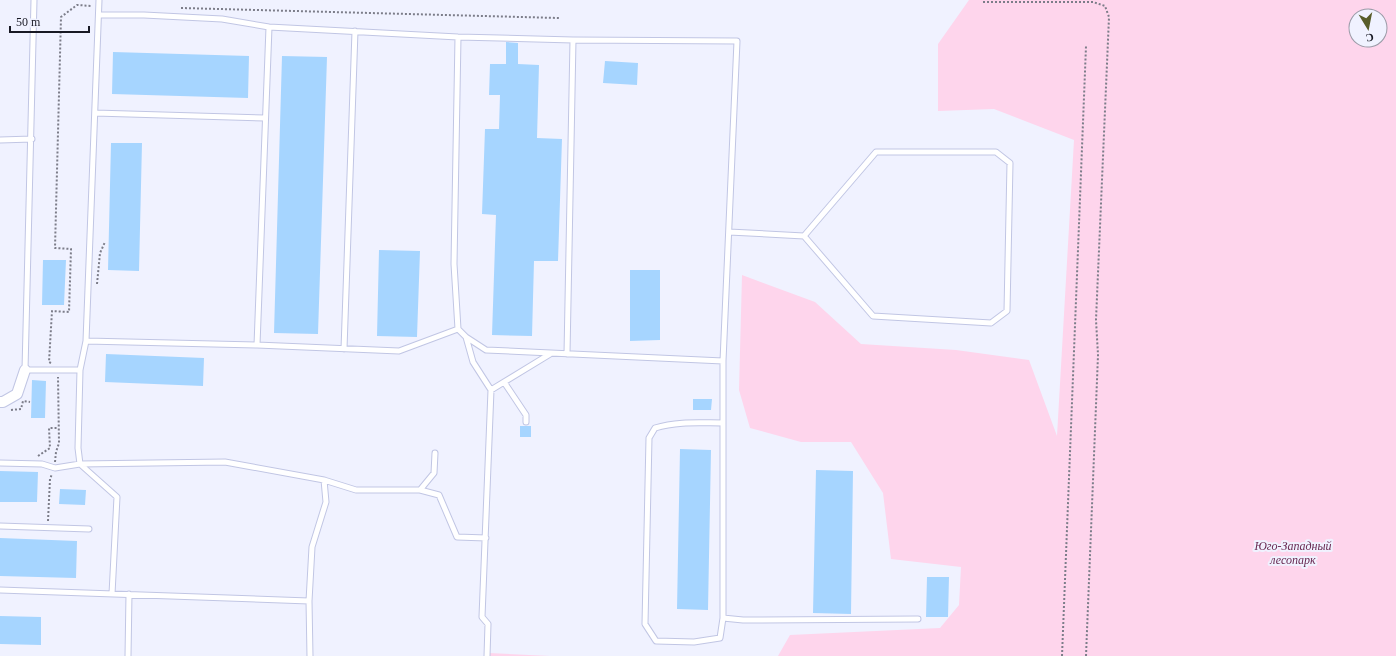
<svg xmlns="http://www.w3.org/2000/svg" width="1396" height="656" font-family="'Times New Roman',serif">
	<rect width="100%" height="100%" fill="#f0f2ff"/>
	<!-- green -->
	<path fill="#fed5ec" fill-rule="evenodd" d="M969 0H1396V656H778L790 635 940 628 959 605 961 567 891 559 883 493 851 442H801L750 428 739 390 742 275 815 302 861 344 956 350 1029 360 1057 436 1074 140 994 109 938 111V44ZM1356 16H1380V40H1356Z
		M489 653 550 656H488Z"/>
	<!-- building -->
	<path fill="#a6d5ff" d="M506 42 518 43V64L539 65 537 138 562 139 558 261H534L532 336 492 335 496 215 482 214 485 129H499L500 95H489L490 64H506Z
		M113 52 249 56 248 98 112 94Z
		M282 56 327 57 318 334 274 333Z
		M605 61 638 63 637 85 603 83Z
		M111 143H142L139 271 108 270Z
		M379 250 420 251 417 337 377 336Z
		M43 260H66L64 305H42Z
		M630 270H660V340L630 341Z
		M106 354 204 358 203 386 105 382Z
		M32 380 46 381 45 418H31Z
		M693 399H712L711 410H693Z
		M520 426H531V437H520Z
		M680 449 711 450 708 610 677 609Z
		M816 470 853 471 851 614 813 613Z
		M0 471 38 472 37 502H0Z
		M60 489 86 490 85 505 59 504Z
		M0 538 77 541 76 578 0 576Z
		M927 577H949L948 617H926Z
		M0 616 41 617V645L0 644Z"/>
	<g fill="none" stroke-linecap="round" stroke-linejoin="round">
		<defs>
			<path id="service" d="M34 0 25 370H80
				M99 0 86 341 80 370 78 448 80 464 225 462 324 480 356 490H420L439 495 457 537 486 538
				M99 15H144L222 19 269 27 458 37 573 40 737 41 723 361V618L743 620 918 619
				M458 37 454 264 458 329 466 337 473 362 491 390 482 617 488 624 487 656
				M95 113 265 118
				M0 140 32 139
				M729 232 804 236 873 316 991 323 1007 311 1010 163 996 152H876L804 236
				M466 337 486 350 723 361
				M86 341 257 345 399 351 458 329
				M257 345 269 27
				M344 349 355 31
				M567 354 573 40
				M504 382 526 415V422
				M491 390 550 354
				M723 423C700 423 677 421 655 428L649 438 645 624 656 641 694 642 720 638 723 618
				M0 463 42 464 55 468 80 464 117 497 112 594
				M420 490 434 473 435 453
				M0 526 89 529
				M0 590 309 601
				M128 656 129 594
				M310 656 309 601 312 547 326 502 324 480"/>
			<path id="minor" d="M0 402H3L17 394 25 370"/>
		</defs>
		<!-- service casing -->
		<use href="#service" stroke="#c1c6e4" stroke-width="7"/>
		<!-- minor casing -->
		<use href="#minor" stroke="#c1c6e4" stroke-width="12"/>
		<!-- path -->
		<path stroke="#7c7d89" stroke-width="2" stroke-dasharray="2 2" stroke-linecap="butt" d="M983 2H1093L1105 6 1109 17 1096 320 1098 355 1086 656
			M181 8 559 18
			M97 284 100 253 105 242
			M51 363 49 362 52 311 69 312 71 249 55 248 61 17 77 5 92 6
			M11 410 21 409 23 401 30 402
			M38 456 50 448 49 428H58
			M55 462 56 452 59 443 58 377
			M48 521 50 479 52 474
			M1062 656 1086 46"/>
		<!-- service -->
		<use href="#service" stroke="#fff" stroke-width="5"/>
		<!-- minor -->
		<use href="#minor" stroke="#fff" stroke-width="10"/>
	</g>
	<g text-anchor="middle" stroke-width="4" stroke-linejoin="round" paint-order="stroke">
		<!-- park labels -->
		<g font-size="12" font-style="italic" fill="#692952" stroke="#f0f2ff">
			<text x="1293" y="550">Юго-Западный<tspan x="1293" dy="14">лесопарк</tspan></text>
		</g>
	</g>
	<!-- north arrow -->
	<g transform="translate(1368 28) rotate(170)"><circle r="19" fill="#f0f2ff" stroke="#9a9ba7"/>
	<path d="M0-3L7 15L0 10L-7 15Z" fill="#585d2a"/>
	<text y="-6" font-size="11" font-weight="bold" text-anchor="middle" fill="#181924">С</text>
	</g>
	<!-- scale -->
	<path d="M10 26v6h79v-6" fill="none" stroke="#181924" stroke-width="2"/>
	<text x="16" y="26" font-size="12" fill="#181924" stroke="#f0f2ff" stroke-width="3" paint-order="stroke">50 m</text>
</svg>
